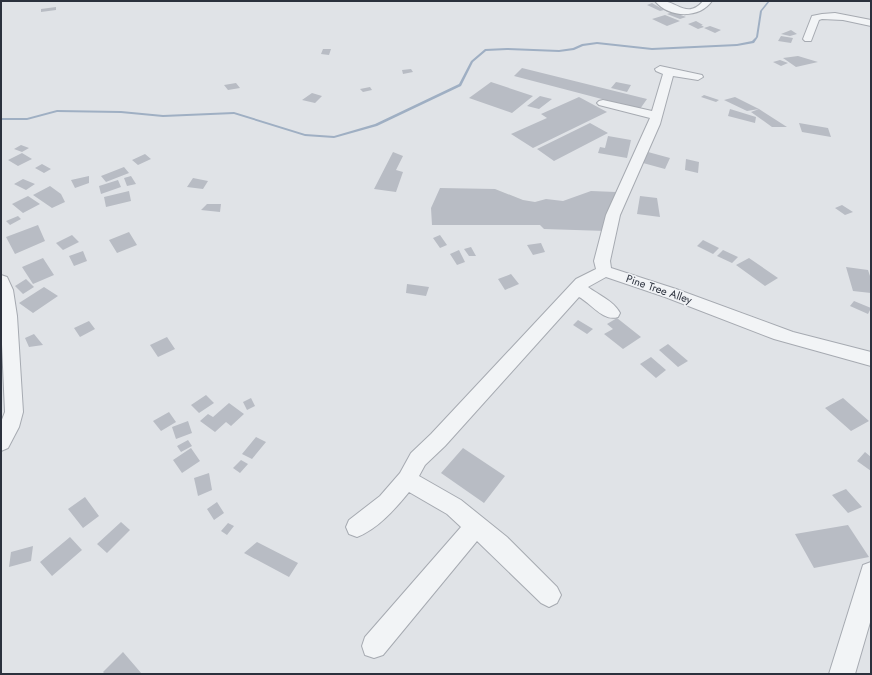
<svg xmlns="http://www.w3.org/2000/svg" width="872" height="675" font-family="Jost,sans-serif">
	<rect width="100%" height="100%" fill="#e0e3e7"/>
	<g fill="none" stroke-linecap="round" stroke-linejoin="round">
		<!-- stream -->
		<path fill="#9fafc3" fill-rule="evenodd" d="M768 1H770L762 11 758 37 754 43 737 46 652 50 597 44 583 46 574 50 559 52 507 50 486 51 473 62 461 86 377 126 334 138 305 136 234 114 163 117 121 113 57 112 27 120H1V118H27L57 110 121 111 163 115 234 112 305 134 334 136 375 124 459 84 471 61 485 49 507 48 559 50 573 48 582 44 597 42 652 48 737 44 752 41 756 37 760 11Z"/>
	</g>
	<!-- building -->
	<path fill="#b8bcc4" d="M652 3 664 10 660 11 647 5Z
		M56 7V10L41 12V9Z
		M673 12 686 17 680 19 667 14Z
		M665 15 680 21 667 26 652 19Z
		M696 21 703 25H701L704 27 698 29 688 24Z
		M710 26 721 30 715 33 704 28Z
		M791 30 797 34 790 36 781 34Z
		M781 36 793 38 791 43 778 41Z
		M323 49H331L329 55 321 54Z
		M798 56 818 62 796 67 783 58Z
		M780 60 788 63 781 66 773 62Z
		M522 68 647 99 640 109 514 76Z
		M411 69 413 72 403 74 402 70Z
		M491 82 533 96 512 113 469 98Z
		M616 82 631 85 627 92 611 88Z
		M236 83 240 88 228 90 224 85Z
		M370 87 372 90 363 92 360 89Z
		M312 93 322 96 315 103 302 100Z
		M704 95 719 100 716 102 701 97Z
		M540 96 552 99 539 109 527 106Z
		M579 97 607 112 533 148 511 134 547 118 541 114Z
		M735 97 759 109 787 127H772L751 112 759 109 747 111 724 100Z
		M730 109 756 117 755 123 728 116Z
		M590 123 608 133 554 161 537 149Z
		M799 123 828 128 831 137 802 132Z
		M608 136 631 140 627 158 598 153 600 147 605 148Z
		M21 145 29 148 22 152 14 149Z
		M393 152 403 156 396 170 403 172 396 192 374 189Z
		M648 152 670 158 665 169 643 163Z
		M22 153 32 159 18 166 8 160Z
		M145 154 151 159 138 165 132 160Z
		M686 159 699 162 698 173 685 170Z
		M42 164 51 169 44 173 35 168Z
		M124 167 129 173 106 182 101 176Z
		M89 176V183L75 188 71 180Z
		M131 176 136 184 127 186 124 178Z
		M193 178 208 181 203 189 187 187Z
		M23 179 35 184 26 190 14 184Z
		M118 180 121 187 101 194 99 186Z
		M50 186 61 194 65 202 52 208 33 195Z
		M440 188 495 189 523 200 535 202 546 199 563 201 591 191 616 192 606 231 544 229 540 225H432L431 208Z
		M129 191 131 201 106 207 104 197Z
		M28 196 40 204 23 213 12 204Z
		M640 196 657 198 660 217 637 214Z
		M207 204H221L220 212 201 210Z
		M842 205 853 212 845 215 835 208Z
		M18 216 21 219 10 225 6 221Z
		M38 225 45 241 15 254 6 237Z
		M129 232 137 245 117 253 109 240Z
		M72 235 79 242 63 250 56 243Z
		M440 235 447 245 440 248 433 238Z
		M703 240 719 248 713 254 697 246Z
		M541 243 545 252 533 255 527 245Z
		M471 247 476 256H469L464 249Z
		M459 250 465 262 457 265 450 254Z
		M723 250 738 257 732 263 717 256Z
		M83 251 87 261 74 266 69 256Z
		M43 258 54 275 33 284 22 267Z
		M749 258 778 278 765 286 736 265Z
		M846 267 868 270 871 279V293L853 291Z
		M511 274 519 284 505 290 498 279Z
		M26 279 34 287 23 294 15 286Z
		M407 284 429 287 426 296 406 293Z
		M44 287 58 296 33 313 19 303Z
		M854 301 871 308 868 314 850 306Z
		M617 318 641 337 623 349 604 334 613 329 607 324Z
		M578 320 593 329 587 334 573 325Z
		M89 321 95 329 80 337 74 328Z
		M34 334 43 345 29 347 25 338Z
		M167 337 175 349 158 357 150 345Z
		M668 344 688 361 678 367 659 350Z
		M651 357 666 370 656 378 640 364Z
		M206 395 214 403 199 413 191 405Z
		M251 398 255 406 247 410 243 402Z
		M843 398 869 421 851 431 825 408Z
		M229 403 244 414 231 426 226 422 215 432 200 421 208 414 213 417Z
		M169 412 176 422 161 431 153 421Z
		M188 421 192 433 176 439 172 427Z
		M256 437 266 442 252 459 242 454Z
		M188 440 192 446 181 452 177 446Z
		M191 448 200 461 182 473 173 460Z
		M463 448 505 476 484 503 441 473Z
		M865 452 871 457V471L857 461Z
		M241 460 248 464 240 473 233 468Z
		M209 473 212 490 198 496 194 478Z
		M846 489 862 507 848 513 832 495Z
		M85 497 99 516 83 528 68 509Z
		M217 502 224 513 214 520 207 509Z
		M121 522 130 530 107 553 97 544Z
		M228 523 234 526 227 535 221 531Z
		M848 525 869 557 814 568 795 534Z
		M70 537 82 550 52 576 40 562Z
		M257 542 298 563 289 577 244 553Z
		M33 546 31 561 9 567 11 552Z
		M123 652 142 674H105L103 672Z"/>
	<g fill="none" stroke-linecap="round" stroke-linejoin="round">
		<defs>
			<path id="minor" d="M655 1C658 1 662 0 664 1 679 4 689 18 703 1H712C699 19 669 18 655 1Z
				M835 13 871 20V26L843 20 822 19 819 20 811 41H805L803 39 812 16 822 14Z
				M660 66 702 75 703 77 698 80 673 76 660 124 620 215 610 261 611 268 676 289 793 332 871 352V366L774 339 665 297 606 277 588 287C597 294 614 301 620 313L618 317C603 322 591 303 579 297L445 446 425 465 419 476 461 500 507 537 557 587 561 595 557 603 549 607 541 603 477 541 383 655 374 658 365 655 362 646 365 637 461 527 447 514 409 492C395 509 378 529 357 537L349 534 346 527 349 520 380 496 400 473 411 453 431 434 576 279 596 269 594 261 606 215 650 118 599 105 597 103 599 101 603 100 652 111 663 74 656 71 655 69Z
				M1 275 7 277 13 290 17 316 23 412 19 427 8 448 1 451V422L5 412 1 322Z
				M871 562V619L855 674H829L863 565Z"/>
		</defs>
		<!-- minor casing -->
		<use href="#minor" stroke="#a6aab1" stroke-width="2"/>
		<!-- minor -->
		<use href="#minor" fill="#f2f4f6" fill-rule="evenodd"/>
	</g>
	<g text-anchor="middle" stroke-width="3" stroke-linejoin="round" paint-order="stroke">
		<!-- street labels -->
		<g font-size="11" fill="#2b313d" stroke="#f0f2f5">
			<text transform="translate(659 289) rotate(19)" y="4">Pine Tree Alley</text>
		</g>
	</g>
	<!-- border -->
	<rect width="872" height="675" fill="none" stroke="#2b313d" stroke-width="4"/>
</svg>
